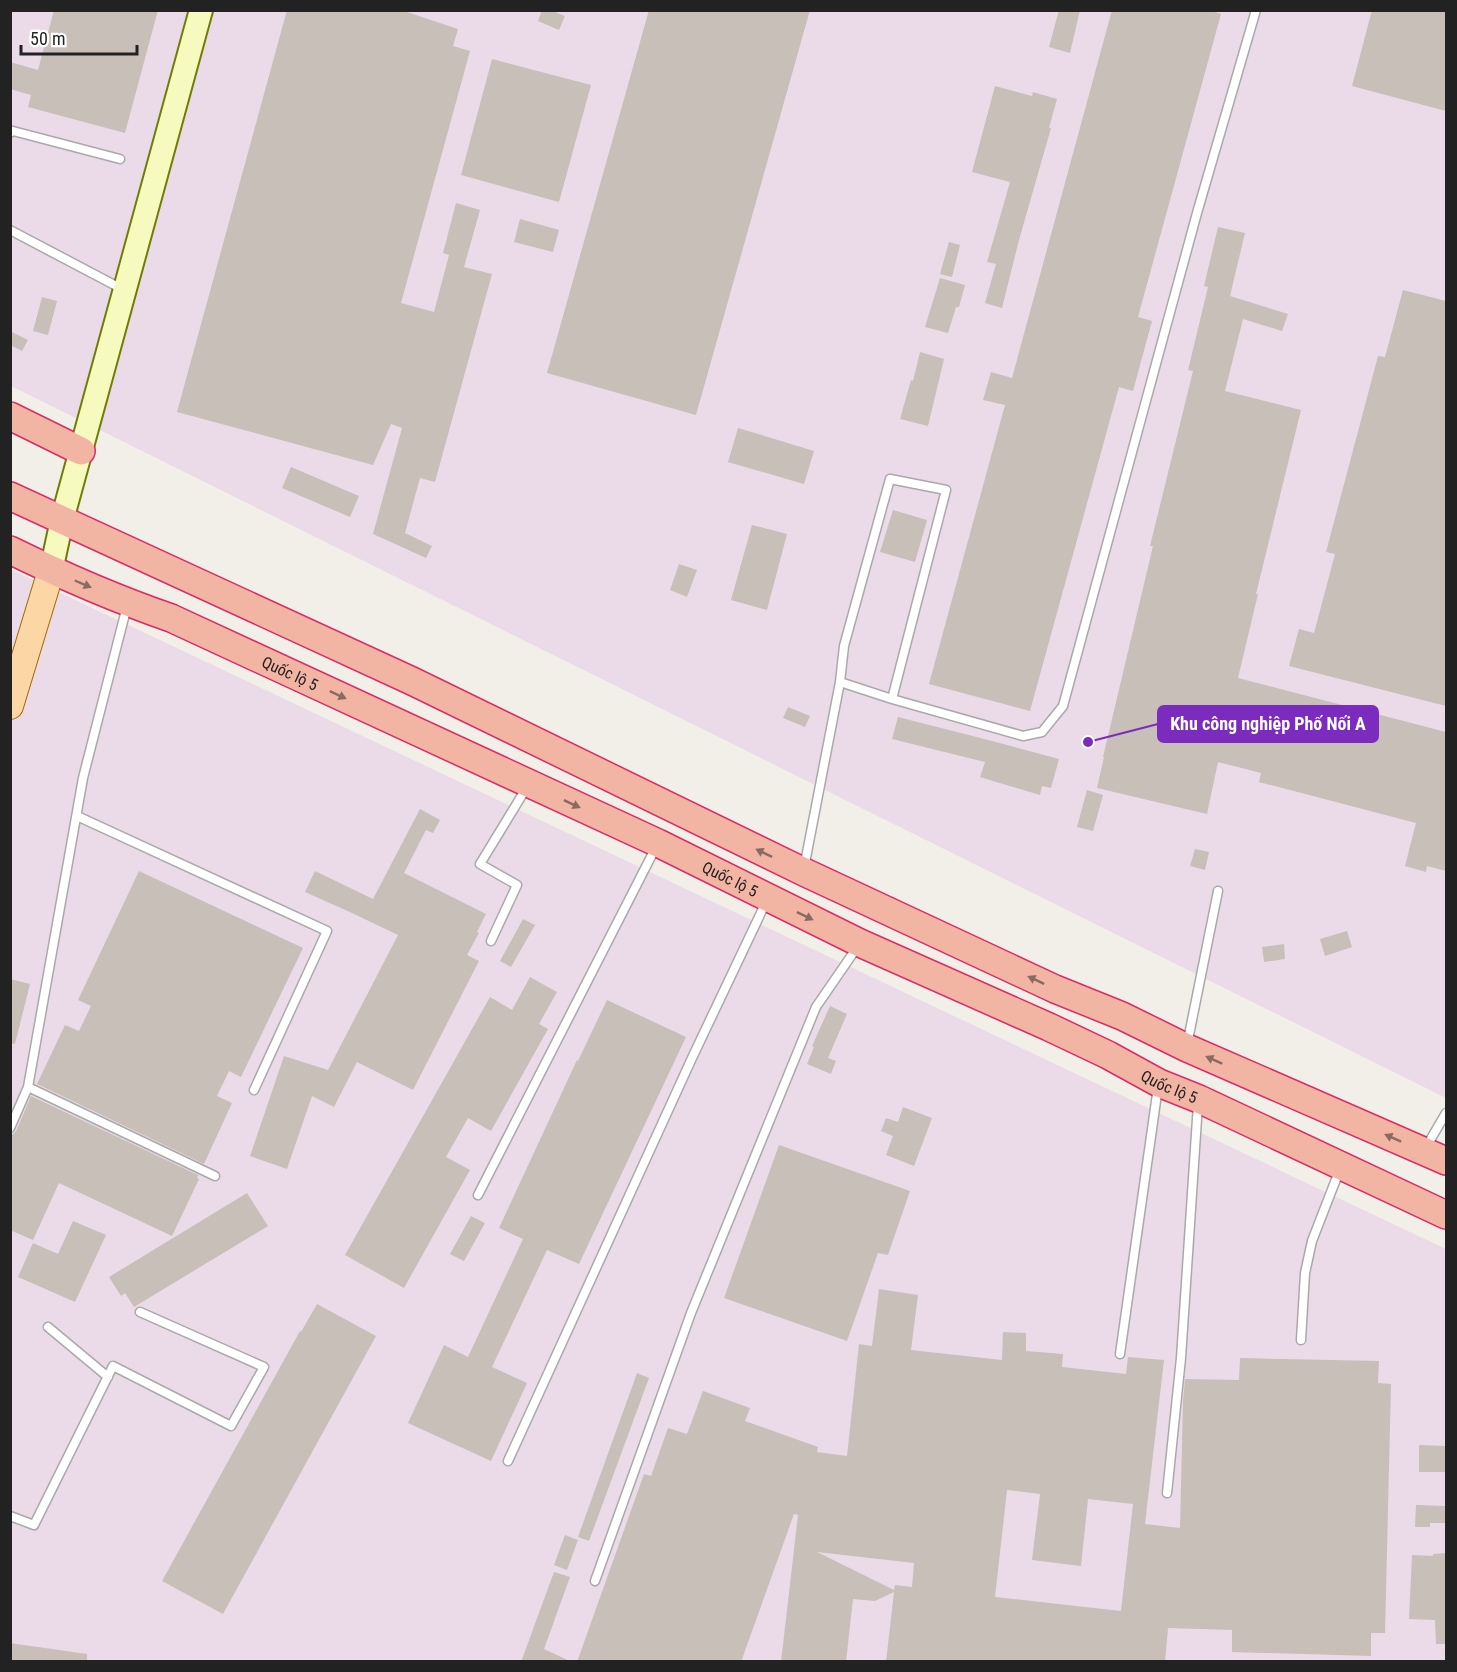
<svg xmlns="http://www.w3.org/2000/svg" width="1457" height="1672" font-family="'Roboto Condensed',sans-serif">
	<rect width="100%" height="100%" fill="#f2efe9"/>
	<!-- industrial -->
	<path fill="#ebdbe8" d="M10 11H1446V1098L11 386Z
		M10 569 1446 1249V1661H11Z"/>
	<!-- building -->
	<path fill="#c7bfb8" fill-rule="evenodd" d="M54 10H158L125 133 28 107 31 95 10 89V62L38 70Z
		M287 10H401L458 29 453 46 470 51 401 303 434 312 449 255 443 253 456 203 480 210 464 267 492 274 435 482 420 478 405 533 432 546 426 558 373 534 402 428 391 424 373 465 177 412Z
		M542 10H550L565 16 559 30 538 21Z
		M649 10H810L696 415 547 373Z
		M1059 10H1080L1070 53 1049 47Z
		M1112 10H1208L1221 14 1138 317 1152 321 1133 391 1119 387 1030 711 929 684 1005 405 983 400 991 372 1012 378Z
		M1372 10H1446V111L1352 86Z
		M492 59 591 85 559 202 461 175Z
		M995 86 1032 96 1033 92 1057 99 1049 128H1051L1019 240 1002 308 985 303 996 264 987 262 1010 182 972 172Z
		M520 219 559 230 553 252 514 242Z
		M1218 227 1245 233 1230 296 1288 314 1282 331 1243 319 1225 391 1301 410 1256 594H1258L1238 678 1446 732V871L1427 866 1426 872 1405 866 1416 823 1259 782 1261 773 1218 762 1207 814 1097 788 1104 757H1103L1153 546H1150L1193 371 1188 370 1208 287 1204 286Z
		M949 242 960 245 952 277 940 274Z
		M940 278 965 285 959 307H956L948 333 925 327Z
		M1403 290 1446 301V706L1289 666 1299 629 1314 633 1335 554 1326 552 1378 356 1385 357Z
		M42 297 57 301 48 335 33 331Z
		M10 331 28 340 22 351 10 345Z
		M920 352 944 359 928 426 900 419 911 380 913 381Z
		M738 428 814 451 804 484 728 462Z
		M291 467 359 496 350 517 282 488Z
		M893 510 927 520 915 562 880 552Z
		M752 525 787 534 767 610 731 600Z
		M679 564 697 570 687 597 670 590Z
		M788 707 810 716 805 727 783 718Z
		M898 717 996 742 1059 759 1051 788 1042 786 1040 795 980 777 985 762 892 739Z
		M1087 790 1103 795 1093 831 1077 827Z
		M420 809 440 820 433 833 426 830 404 873 486 914 477 932 479 933 467 955 479 961 413 1090 357 1062 334 1107 312 1096 287 1169 250 1156 284 1056 328 1070 398 935 352 913 305 892 315 871 373 899Z
		M1195 849 1209 852 1205 870 1190 866Z
		M139 871 303 948 241 1077 229 1071 217 1096 232 1103 204 1164 37 1084 65 1025 79 1031 91 1006 78 1000Z
		M523 919 535 925 511 967 500 961Z
		M1347 931 1352 947 1325 956 1320 939Z
		M1284 944 1285 959 1264 962 1262 947Z
		M530 977 557 992 539 1024 548 1029 491 1131 468 1118 446 1157 470 1170 404 1288 345 1255 490 997 512 1010Z
		M10 979 30 984 15 1044 10 1043Z
		M607 1000 686 1037 579 1264 547 1250 492 1367 527 1383 491 1461 408 1423 444 1345 468 1357 523 1239 499 1228 577 1060 578 1061Z
		M830 1006 847 1014 828 1058 836 1061 831 1074 807 1064 814 1047 812 1046Z
		M31 1096 198 1175 197 1178 199 1179 172 1236 59 1183 33 1240 10 1230V1137L16 1131Z
		M903 1107 932 1118 914 1166 886 1155 893 1136 881 1131 886 1118 898 1122Z
		M779 1145 910 1191 888 1255 878 1253 847 1341 724 1298Z
		M247 1193 268 1226 134 1307 125 1293 121 1296 109 1277Z
		M471 1216 485 1223 464 1261 450 1254Z
		M73 1221 106 1235 75 1302 18 1277 33 1243 58 1254Z
		M879 1289 918 1295 911 1350 1002 1360 1003 1332 1026 1333V1351L1063 1354 1062 1367 1126 1374 1128 1357 1164 1360 1145 1524 1180 1528 1183 1401 1185 1379 1239 1380 1240 1358 1379 1361 1378 1383 1391 1384 1385 1633H1371V1656L1232 1652V1630L1168 1628 1165 1662H886L894 1592 875 1601 853 1599 846 1662H781L798 1515 794 1514 741 1662H577L644 1474 651 1476 668 1428 687 1434 703 1391 750 1408 745 1421 818 1447 817 1452 847 1456 859 1344 872 1346ZM1007 1490 1040 1494 1032 1560 1081 1566 1088 1499 1133 1504 1121 1611 995 1597ZM817 1552 914 1563 912 1587 895 1585 894 1590Z
		M317 1304 376 1336 223 1614 162 1581 300 1331 301 1332Z
		M637 1373 649 1378 589 1541 578 1537Z
		M1419 1445 1446 1446V1472H1419Z
		M1416 1505 1446 1506V1523H1430V1527H1415Z
		M565 1535 578 1540 567 1570 554 1565Z
		M1446 1553V1644H1436L1435 1620 1409 1619 1412 1555 1433 1556V1554Z
		M554 1572 570 1577 544 1649 572 1662H521Z
		M10 1643 87 1654V1662H10Z"/>
	<g fill="none" stroke-linecap="round" stroke-linejoin="round">
		<defs>
			<path id="service" d="M10 133 13 131 120 159
				M10 230 124 290
				M840 682 892 699 1023 736 1042 732 1063 706 1197 213 1256 10
				M77 816 327 931 254 1090
				M804 868 840 682 844 646 890 479 946 490 892 699
				M491 941 517 885 480 864 527 787
				M1187 1045 1218 891
				M28 1087 215 1176
				M10 1128 28 1087 83 778 127 606
				M1425 1149 1446 1113
				M478 1195 657 845
				M48 1327 108 1377
				M1301 1340 1305 1273 1312 1241 1340 1169
				M1120 1354 1158 1087
				M508 1461 692 1058 767 900
				M1167 1493 1181 1358 1198 1104
				M10 1516 34 1525 113 1366 231 1426 264 1367 140 1312
				M595 1581 691 1313 816 1007 858 946"/>
			<path id="secondary" d="M51 571 62 520 201 10"/>
			<path id="primary" d="M10 706 51 571"/>
			<g id="trunk">
				<path d="M10 416 81 451"/>
				<path d="M10 496 412 681 804 872 1055 989 1122 1016 1187 1048 1446 1161"/>
				<path id="s1" d="M10 550C63 576 116 599 171 618L658 843 860 943 1049 1027 1108 1055 1159 1083 1199 1099 1446 1215"/>
			</g>
		</defs>
		<!-- service casing -->
		<use href="#service" stroke="#a9a9a9" stroke-width="11"/>
		<!-- secondary casing -->
		<use href="#secondary" stroke="#707d05" stroke-width="26"/>
		<!-- primary casing -->
		<use href="#primary" stroke="#a06b00" stroke-width="28"/>
		<!-- trunk casing -->
		<use href="#trunk" stroke="#dc2a67" stroke-width="30"/>
		<!-- service -->
		<use href="#service" stroke="#fff" stroke-width="8"/>
		<!-- secondary -->
		<use href="#secondary" stroke="#f7fabf" stroke-width="22"/>
		<!-- primary -->
		<use href="#primary" stroke="#fcd6a4" stroke-width="26"/>
		<!-- trunk -->
		<use href="#trunk" stroke="#f2b4a3" stroke-width="27"/>
	</g>
	<!-- one-way arrows -->
	<defs><path id="oneway-solid" d="M-6-.8H1V-3.2L6.5 0L1 3.2V.8H-6Z" transform="scale(1.5)"/></defs>
	<g fill="#8a6b62">
		<use href="#oneway-solid" transform="translate(83 584) rotate(23)"/>
		<use href="#oneway-solid" transform="translate(338 695) rotate(25)"/>
		<use href="#oneway-solid" transform="translate(572 804) rotate(25)"/>
		<use href="#oneway-solid" transform="translate(764 853) rotate(-154)"/>
		<use href="#oneway-solid" transform="translate(805 916) rotate(26)"/>
		<use href="#oneway-solid" transform="translate(1036 980) rotate(-155)"/>
		<use href="#oneway-solid" transform="translate(1214 1060) rotate(-156)"/>
		<use href="#oneway-solid" transform="translate(1393 1138) rotate(-156)"/>
	</g>
	<g text-anchor="middle" stroke-width="5" stroke-linejoin="round" paint-order="stroke">
		<!-- street labels -->
		<g font-size="16" fill="#222" stroke="#fff">
			<text dy="6" stroke="none"><textPath href="#s1" startOffset="306">Quốc lộ 5</textPath></text>
			<text dy="6" stroke="none"><textPath href="#s1" startOffset="792">Quốc lộ 5</textPath></text>
			<text dy="6" stroke="none"><textPath href="#s1" startOffset="1278">Quốc lộ 5</textPath></text>
		</g>
	</g>
	<!-- callouts -->
	<path fill="none" stroke="#7b2cbf" stroke-width="2" d="M1088 742L1158 724"/>
	<circle fill="#7b2cbf" stroke="#fff" stroke-width="2" cx="1088" cy="742" r="6"/>
	<rect fill="#7b2cbf" stroke="#7b2cbf" stroke-width="2" x="1158" y="706" width="220" height="36" rx="6"/>
	<g font-size="18" text-anchor="middle" font-weight="bold" fill="#fff">
		<text x="1268" y="730">Khu công nghiệp Phố Nối A</text>
	</g>
	<!-- border -->
	<rect width="1457" height="1672" fill="none" stroke="#222222" stroke-width="24"/>
	<!-- scale -->
	<path d="M21 45v9h116v-9" fill="none" stroke="#222222" stroke-width="3"/>
	<text x="30" y="45" font-size="18" fill="#222222" stroke="#ffffff" stroke-width="4.5" paint-order="stroke">50 m</text>
</svg>
